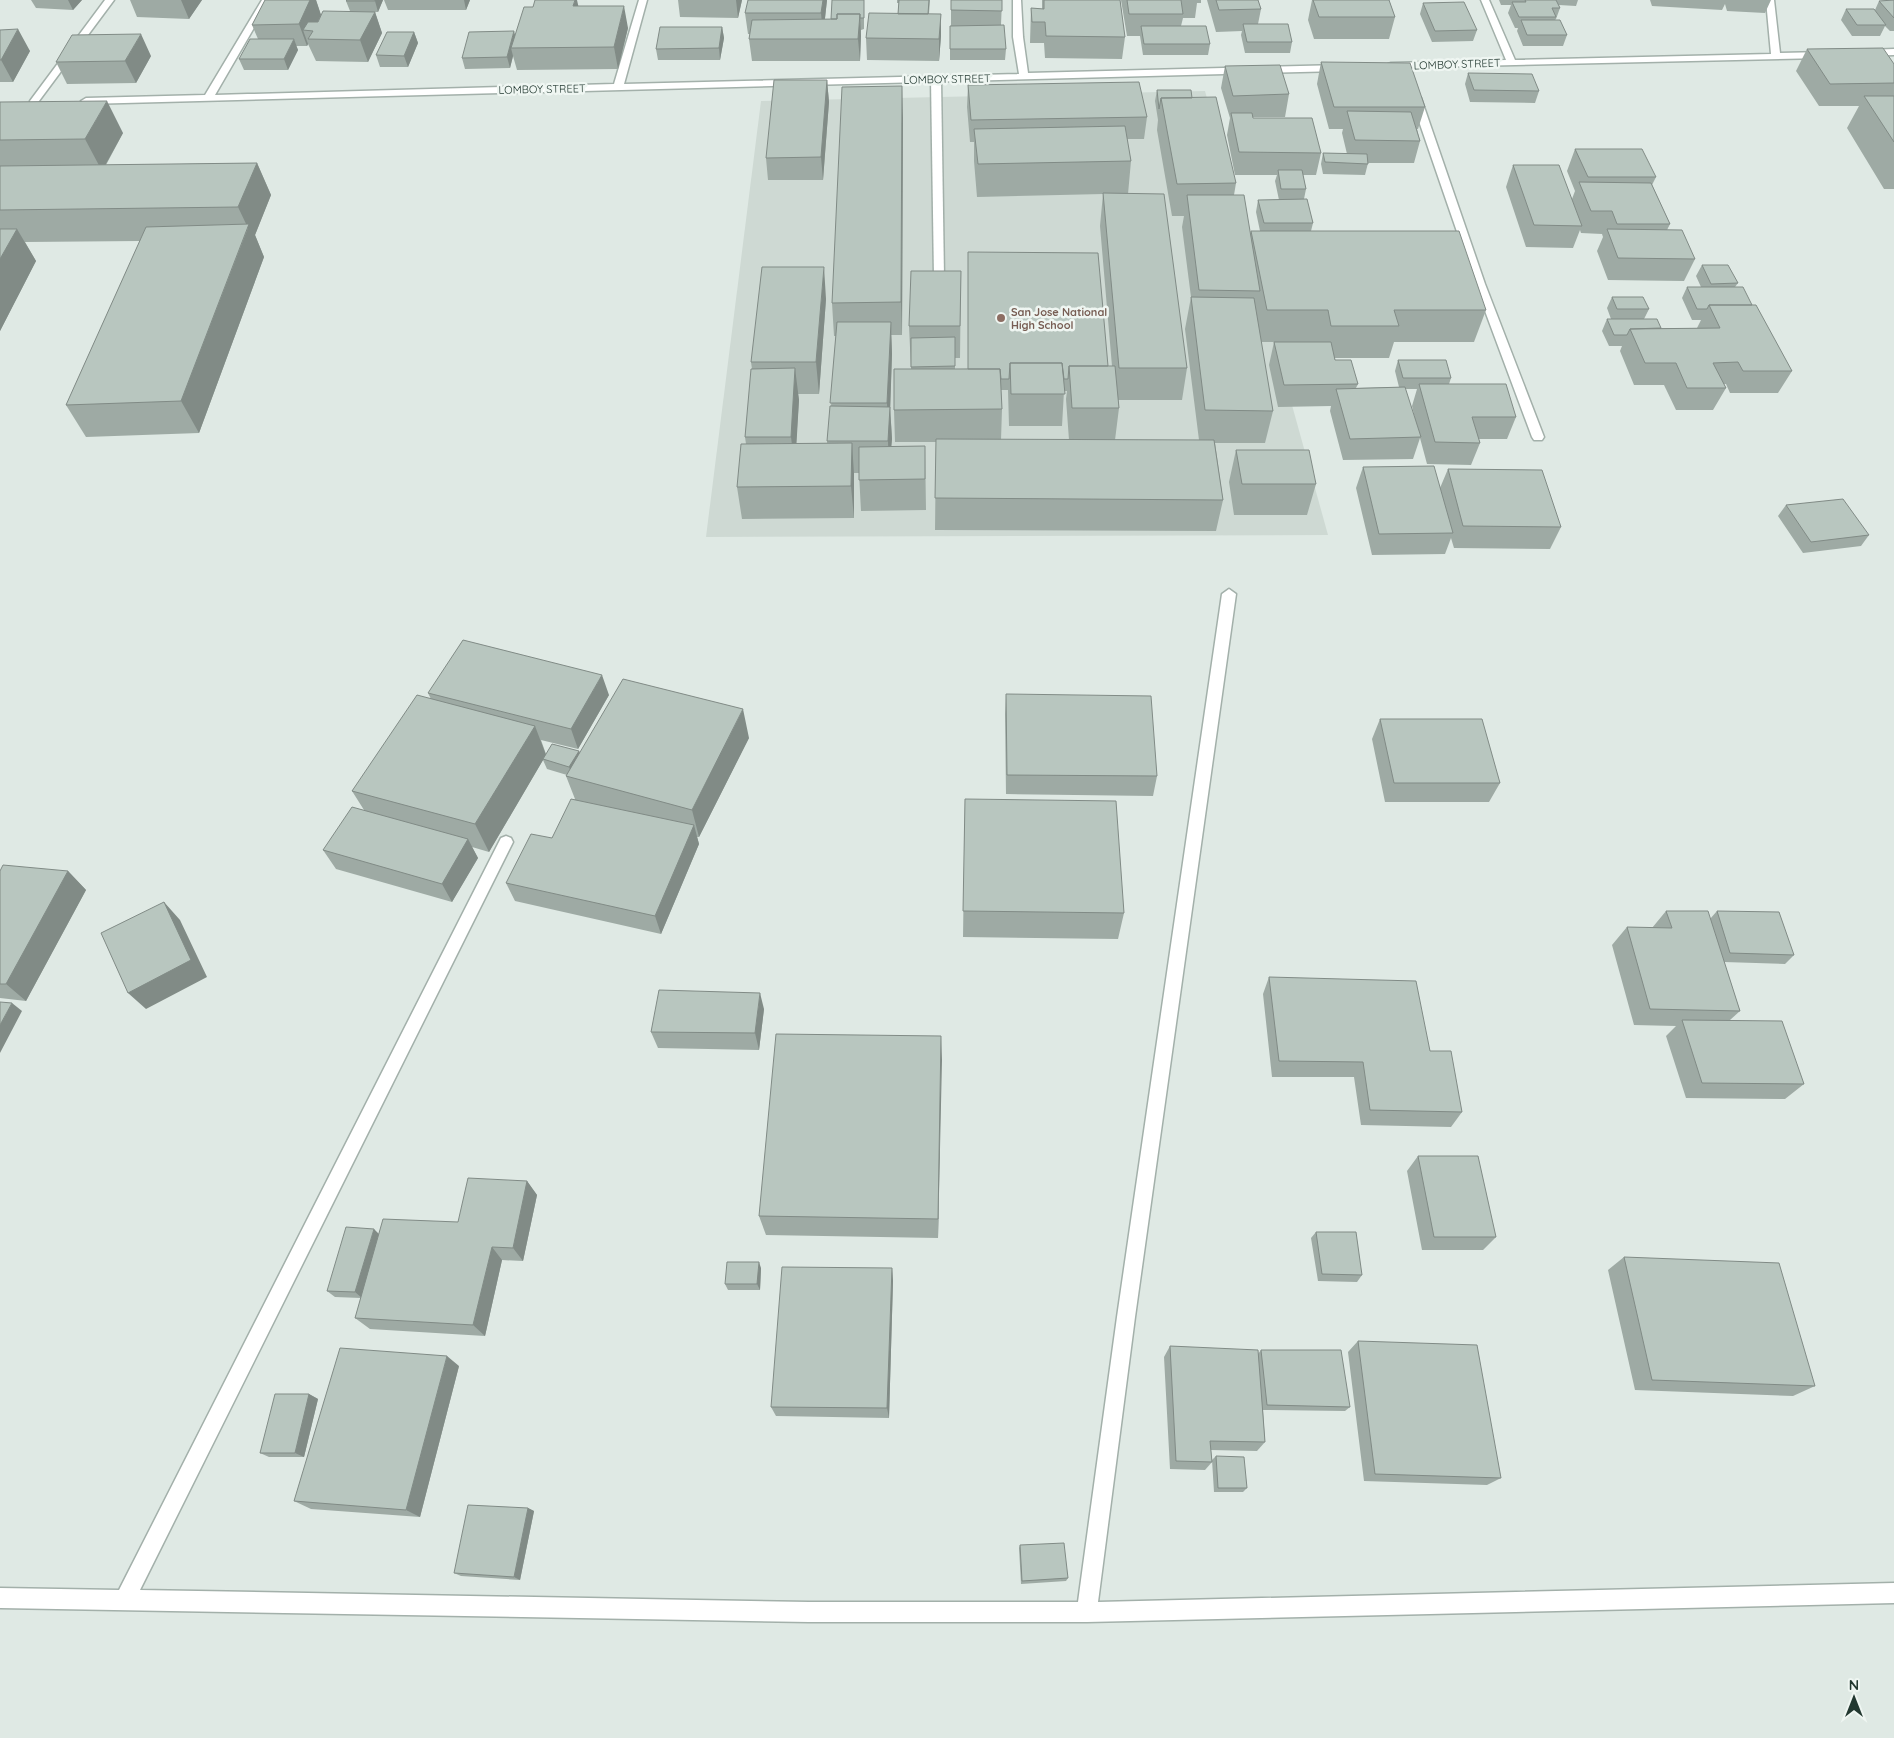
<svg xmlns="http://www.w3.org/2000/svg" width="1894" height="1738" font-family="Quicksand,sans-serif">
	<rect width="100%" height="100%" fill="#dfe9e4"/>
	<!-- built -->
	<path fill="#ced9d3" d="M1205 91 1328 535 706 537 761 101Z"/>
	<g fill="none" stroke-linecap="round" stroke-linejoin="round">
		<defs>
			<path id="lane" d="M936 76 941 79 944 278 939 281 934 278 931 79Z"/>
			<path id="street" d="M105 0H114L36 105H30V101Z
				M262 0H270L215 95 614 84 639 0H647L624 84 1019 74 1013 37V0H1021L1023 37 1028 73 1341 65 1346 68 1341 71 86 104 81 101 86 98 205 95Z
				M1481 0H1489L1515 60 1771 54 1766 0H1774L1780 53 1823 52 1828 55 1823 58 1388 68V64L1391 63 1506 60Z
				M1894 49V55L1866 56 1861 53 1866 50Z
				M1413 96 1421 98 1485 284 1544 437 1542 440H1534L1532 437 1475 284 1411 98Z
				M1229 589 1236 594 1135 1317 1098 1602 1894 1583V1603L1087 1622H809L0 1608V1588L119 1590 501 838 506 836 511 838 513 842 140 1590 809 1602H1078L1117 1317 1222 594Z"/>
		</defs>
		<!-- lane casing -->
		<use href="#lane" stroke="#a3b0aa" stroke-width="3"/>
		<!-- street casing -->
		<use href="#street" stroke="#a3b0aa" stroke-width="3"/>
		<!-- lane -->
		<use href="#lane" fill="#fff" fill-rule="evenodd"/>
		<!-- street -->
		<use href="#street" fill="#fff" fill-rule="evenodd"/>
	</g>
	<!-- wall -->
	<path fill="#9eaaa4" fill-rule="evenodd" d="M31 0H82L73 10 36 8Z
		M130 0H202L189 19 137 17Z
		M265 0H316L321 15 350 11 346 1 347 0H383L378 12H375L382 33 368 62 316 61 308 44 307 46H296L298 50 288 70H244L239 59 258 39 252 25Z
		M384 0H470L466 10H388Z
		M678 0H742L738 18 680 17Z
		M827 0 825 19H831L864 0V29L861 30 860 61H752L749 39 750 34H748L745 13Z
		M897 0H930L929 14H941V36L939 61 867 60 866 38 898 14 899 3H897Z
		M951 0H1002L1001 25 1006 49 1005 60H950V26H951Z
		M1042 0H1120L1125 37 1122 59 1045 58 1044 43H1030L1031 8 1042 9Z
		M1121 0H1201V3H1197L1195 18H1183L1181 26 1210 44 1208 55H1143L1140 36H1127Z
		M1207 0H1258L1261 9 1258 24 1292 42 1290 53H1245L1241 35 1242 31 1216 32Z
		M1312 0H1389L1395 17 1389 39H1314L1308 20Z
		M1499 0H1578L1576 6 1559 5 1560 8 1556 19 1555 20 1567 35 1563 46H1523L1517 31 1518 28H1515L1508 13 1511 5H1501Z
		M1650 0H1771L1765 13 1727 11 1725 4 1722 10 1652 6Z
		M1894 0V31H1890L1885 26 1880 36H1852L1841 20 1846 9 1875 10 1879 1Z
		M1423 3 1477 30 1473 41 1432 42 1420 14Z
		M579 6 628 28 618 69 517 70 513 56 510 68 465 69 462 58 515 35Z
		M722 27 724 38 720 60H658L656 49Z
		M0 30 30 51 13 82H0Z
		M414 32 418 43 408 67H380L376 55Z
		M1807 49 1894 64V189H1884L1847 128 1859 106H1819L1796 71Z
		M151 56 136 83 67 84 56 62Z
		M1321 62 1425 107 1418 129H1417L1420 141 1414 163H1368L1365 175 1323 174 1321 164 1323 153 1347 154 1342 133 1343 129H1329L1317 84Z
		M1225 66 1289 94 1285 117H1253V118L1321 153 1316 175H1303L1306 189 1304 199 1313 223 1311 231 1486 310 1474 342H1394L1389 358H1335V360L1358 384 1356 388 1399 387 1395 371 1398 360 1451 378 1449 384 1516 417 1507 439H1479L1480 443 1471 465 1427 464 1420 438 1413 459 1343 460 1330 411 1331 406 1278 407 1269 365 1274 342H1304H1261L1273 411 1265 443H1215L1223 500 1216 531 935 530 936 442H895L894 410 911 369 909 326 961 271 960 358H955V369L1112 366 1100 226 1103 194 977 197 974 161V142H970L967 107 968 85 1147 117 1144 139H1127L1131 161 1128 194 1187 368 1182 400H1118L1119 408 1115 440H1199L1185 329 1191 297 1182 227 1184 216H1172L1157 130 1158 120 1155 101 1157 90 1192 98 1236 183 1234 195 1251 234V231H1260L1256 212 1258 200H1279L1275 181 1277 175H1235L1227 135 1230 118 1221 88ZM1405 389H1417L1412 406 1416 423ZM1001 390H1008L1009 426H1062L1064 391H1067L1066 399 1069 440H1001L1002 409Z
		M1468 73 1539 91 1535 103 1470 102 1465 84Z
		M827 80 829 102 823 180H768L766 158Z
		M0 102 123 133 106 165 257 163 271 195 255 235 264 257 199 433 86 437 66 405 140 241 25 242 36 261 0 331Z
		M903 118 902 335H891L892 354 890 407 892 439 891 447 925 446 926 510 861 511 859 473H854V518L742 519 737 487 746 444 745 437 752 369 751 362 826 299 819 394H798L799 400 796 443H827L831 406 836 336H834L832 303Z
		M1575 149 1656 177 1652 185 1670 224 1667 230 1695 259 1684 281 1608 280 1597 251 1603 237 1602 234 1581 233 1580 230 1573 248 1526 247 1506 187 1513 165 1572 199 1575 191 1567 171Z
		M1702 265 1738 283 1735 287 1752 305 1792 371 1778 393H1730L1726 384H1724L1726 388 1713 410H1676L1664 385H1634L1620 351 1622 346H1609L1602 331 1607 319H1611L1607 308 1612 297 1649 309 1644 319 1661 328H1697L1701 320H1692L1682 298 1687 287H1701L1696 276Z
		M1236 450 1316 484 1307 515H1234L1229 482Z
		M1363 467 1440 488 1448 469 1561 527 1550 549 1454 548 1451 538 1445 554 1372 555 1356 488Z
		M1786 505 1869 535 1861 546 1803 553 1778 516Z
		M428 693 609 695 578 749 541 740 546 754 579 751 580 753 749 738 699 837H697L699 844 661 934 515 901 506 883 552 838 575 799 566 776 567 775 547 769 543 760 489 852 472 847 478 858 452 902 336 869 323 850 364 810 352 791 431 699Z
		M1006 694 1157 776 1153 796 1006 794 1005 714Z
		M1380 719 1500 783 1489 802H1385L1372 739Z
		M965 799 1124 913 1118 939 963 937Z
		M0 871H68L86 890 26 1001 0 998Z
		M1666 911 1710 919 1717 911 1794 955 1785 964 1724 962 1740 1011 1730 1020 1804 1084 1785 1099 1686 1098 1666 1036 1676 1026 1634 1025 1612 945 1627 927 1652 928Z
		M1269 977 1462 1112 1451 1127 1361 1125 1354 1077H1272L1263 994Z
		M764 1009 759 1050 658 1048 651 1032Z
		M941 1036 938 1238 766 1235 759 1216Z
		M1418 1156 1496 1237 1483 1250H1422L1407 1171Z
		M527 1181 537 1195 523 1261 502 1260 485 1336 370 1329 355 1318 361 1298 335 1297 327 1291 379 1234 458 1222Z
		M1316 1232 1362 1275 1357 1282 1318 1281 1311 1238Z
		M1624 1257 1815 1386 1793 1396 1635 1390 1608 1270Z
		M761 1268 760 1290H728L725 1284Z
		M892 1268 893 1281 889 1418 776 1416 771 1407Z
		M1358 1341 1501 1478 1487 1485 1364 1481 1348 1352Z
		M1170 1346 1258 1354 1261 1350 1350 1407 1345 1411 1263 1410 1265 1442 1257 1451 1211 1450 1212 1462 1205 1470 1170 1469 1164 1357Z
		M459 1366 420 1517 311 1509 294 1501Z
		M309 1394 318 1399 304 1457H269L260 1453Z
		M1216 1456 1247 1488 1243 1492H1214L1212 1460Z
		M528 1508 534 1511 520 1580 461 1576 454 1573Z
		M1020 1545 1068 1578 1066 1581 1021 1584 1019 1548Z"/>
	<!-- shaded-wall -->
	<path fill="#818b86" d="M68 0H82L73 10Z
		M181 0H202L189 19Z
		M310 0H316L321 15 313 31 303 30 308 44 307 46 299 24Z
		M375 0H383L378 12 375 1Z
		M464 0H470L466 10Z
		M575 0H577L581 18 573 6Z
		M736 0H742L738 18Z
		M823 0H827L823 35 821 13Z
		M624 6 628 28 618 69 614 47Z
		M375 12 382 33 368 62 360 40Z
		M860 14 861 36 860 61 858 39Z
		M941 14V36L939 61V39Z
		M722 27 724 38 720 60 719 48Z
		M18 29 30 51 13 82 1 60Z
		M514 31 517 42 511 48 513 56 510 68 507 57Z
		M414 32 418 43 408 67 404 56Z
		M141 34 151 56 136 83 125 61Z
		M294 39 298 50 288 70 284 59Z
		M827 80 829 102 823 180 821 157Z
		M902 86 903 118 902 335 901 302Z
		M107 101 123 133 102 171 85 139Z
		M257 163 271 195 255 235 264 257 199 433 181 401 248 228 238 207Z
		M17 229 36 261 0 331V259Z
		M824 267 826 299 819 394 816 362Z
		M891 322 892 354 890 415V407L892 439 889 473 888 441V429L887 403Z
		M795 368 799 400 795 469 791 437Z
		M852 443 854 474V518L851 486Z
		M602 675 609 695 578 749 571 729Z
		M743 709 749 738 699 837 692 810Z
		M535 726 546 755 489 852 475 824Z
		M579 751 583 761 573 777 569 767Z
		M694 825 699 844 661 934 655 916Z
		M468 839 478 858 452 902 442 884Z
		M68 871 86 890 26 1001 6 984Z
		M164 902 180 920 207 977 146 1009 128 993Z
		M760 993 764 1009 759 1050 755 1033Z
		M12 1003 22 1011 0 1053V1025Z
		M941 1036 942 1060 938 1238V1219Z
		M527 1181 537 1195 523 1261 513 1248Z
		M374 1229 381 1236 362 1298 355 1292Z
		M492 1247 502 1260 485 1336 473 1325Z
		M759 1262 761 1268 760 1290 757 1284Z
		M892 1268 893 1281 889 1418 887 1408Z
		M447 1356 459 1366 420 1517 406 1510Z
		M309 1394 318 1399 304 1457 295 1453Z
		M528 1508 534 1511 520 1580 514 1577Z"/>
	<!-- building -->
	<path fill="#b8c6bf" stroke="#818b86" d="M265 0H310L299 24 252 25Z
		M347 0H375V1H346Z
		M535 0H575L573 6H624L614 47 511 48 524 7H533Z
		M748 0H823L821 13H745Z
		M832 0H864V18H860V14H837V19H831Z
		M899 0H929L928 14H898Z
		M951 0H1002V11L951 10Z
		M1044 0H1120L1125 37 1046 36 1045 22H1032L1031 8 1044 9Z
		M1127 0H1181L1183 14H1129Z
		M1216 0H1258L1261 9 1219 10Z
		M1313 0H1389L1395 17H1319Z
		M1525 0H1556L1560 8H1552L1556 17H1519L1512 2H1526Z
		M1894 0V18L1879 1Z
		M1464 2 1477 30 1435 31 1423 3Z
		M1846 9H1874L1886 25H1857Z
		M323 11 375 12 360 40 308 39 313 31 303 30 308 22H318Z
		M869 13 941 14 939 39 866 38Z
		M837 14H860L858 39H749L752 20 837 19Z
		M1521 20H1560L1567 35H1527Z
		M1243 24H1288L1292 42H1247Z
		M1004 25 1006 49H950V26Z
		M1141 26H1206L1210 44H1144Z
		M660 27H722L719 48 656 49Z
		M18 29 1 60H0V30Z
		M514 31 507 57 462 58 469 32Z
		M387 32H414L404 56 376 55Z
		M141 34 125 61 56 62 72 35Z
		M250 39H294L284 59H239Z
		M1883 48 1894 64V83L1830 84 1807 49Z
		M1321 62 1410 63 1425 107H1334Z
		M1280 65 1289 94 1233 96 1225 66Z
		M1468 73 1532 74 1539 91 1474 90Z
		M774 80H827L821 157 766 158Z
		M1139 82 1147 117 971 120 968 85Z
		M902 86 901 302 832 303 842 87Z
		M1157 90H1191L1192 98H1161L1159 109Z
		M1864 96H1894V142Z
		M1216 97 1236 183 1177 184 1161 98Z
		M107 101 85 139 0 140V102Z
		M1347 111 1411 112 1420 141 1355 140Z
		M1231 113H1252L1253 118H1312L1321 153 1239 152Z
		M1125 126 1131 161 978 164 974 129Z
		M1575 149H1642L1656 177H1588Z
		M1323 153 1367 154 1368 164 1325 162Z
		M257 163 238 207 0 210V166Z
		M1513 165H1559L1582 226 1534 225Z
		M1278 170H1302L1306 189H1281Z
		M1579 182 1651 183 1670 224H1617L1612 211H1591Z
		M1103 193 1164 194 1187 368H1119Z
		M1187 195H1244L1260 291 1199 290Z
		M1307 199 1313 223H1264L1258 200Z
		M249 224 181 401 66 405 146 227Z
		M0 229H17L0 259Z
		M1607 229 1682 230 1695 259 1618 258Z
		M1251 231H1459L1486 310H1394L1399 326H1331L1328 310H1267Z
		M968 252 1098 253 1108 366H1069L1068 379H1064L1062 363H1010L1009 379H1001L1000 369H968Z
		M1702 265H1728L1738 283 1711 284Z
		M762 267H824L816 362H751Z
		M911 271H961L960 326H909Z
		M1687 287H1743L1752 305H1709L1707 309H1697Z
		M1191 297 1254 298 1273 411 1205 410Z
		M1612 297H1643L1649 309H1617Z
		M1709 305H1756L1792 371H1743L1738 362 1713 363 1726 388H1687L1676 363H1645L1630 329 1720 328Z
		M1607 319H1657L1661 328 1630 329 1627 335H1614Z
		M837 322H891L887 403H830Z
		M955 337V366L911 367V338Z
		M1274 342H1331L1335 360H1351L1358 384 1284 385Z
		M1398 360H1446L1451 378H1403Z
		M1010 363H1062L1065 394H1011Z
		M1069 366H1115L1119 408H1072Z
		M795 368 791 437H745L751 369Z
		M894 369H1000L1002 409 894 410Z
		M1419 384H1506L1516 417H1472L1480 443 1435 442Z
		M1405 387 1421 437 1350 439 1336 389Z
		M830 406 890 407 888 441H827Z
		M936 439 1214 440 1223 500 935 498Z
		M852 443 851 486 737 487 741 444Z
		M925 446V479L859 480V447Z
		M1236 450H1309L1316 484H1242Z
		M1434 466 1453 533 1379 534 1363 467Z
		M1448 469 1542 470 1561 527 1463 526Z
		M1843 499 1869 535 1811 542 1786 505Z
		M463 640 602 675 571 729 428 693Z
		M623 679 743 709 692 810 566 776Z
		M1006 694 1151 696 1157 776 1007 775Z
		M417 695 535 726 475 824 352 791Z
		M1380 719H1482L1500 783H1394Z
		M552 744 579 751 569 767 543 759Z
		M571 799 694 825 655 916 506 883 531 834 552 838Z
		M965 799 1116 801 1124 913 963 911Z
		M352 807 468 839 442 884 323 850Z
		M3 865 68 871 6 984H0V871Z
		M164 902 191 960 128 993 101 933Z
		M1666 911H1708L1740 1011 1650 1009 1627 927 1672 928Z
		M1717 911 1779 912 1794 955 1730 953Z
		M1269 977 1416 981 1430 1051H1451L1462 1112 1370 1110 1363 1062 1279 1061Z
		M659 990 760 993 755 1033 651 1032Z
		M0 1002 12 1003 0 1025Z
		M1682 1020 1782 1021 1804 1084 1702 1083Z
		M776 1034 941 1036 938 1219 759 1216Z
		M1418 1156H1478L1496 1237H1434Z
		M468 1178 527 1181 513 1248 492 1247 473 1325 355 1318 383 1219 458 1222Z
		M346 1227 374 1229 355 1292 327 1291Z
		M1316 1232H1356L1362 1275 1322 1274Z
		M1624 1257 1779 1263 1815 1386 1652 1380Z
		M727 1262H759L757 1284H725Z
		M782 1267 892 1268 887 1408 771 1407Z
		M1358 1341 1477 1345 1501 1478 1375 1474Z
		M1170 1346 1258 1350 1265 1442 1210 1441 1212 1462 1176 1461Z
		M340 1348 447 1356 406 1510 294 1501Z
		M1261 1350H1341L1350 1407 1267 1405Z
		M275 1394H309L295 1453H260Z
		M1216 1456 1244 1457 1247 1488H1218Z
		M468 1505 528 1508 514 1577 454 1573Z
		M1064 1543 1068 1578 1022 1581 1020 1545Z"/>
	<!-- markers -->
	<circle fill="#8d6e63" stroke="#eff6f2" stroke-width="2" cx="1001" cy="318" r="5"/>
	<g text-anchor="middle" stroke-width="5" stroke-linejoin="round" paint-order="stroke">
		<!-- far-street labels -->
		<g font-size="11" fill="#223830" stroke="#eff6f2">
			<text transform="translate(1457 64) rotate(-2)" y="4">LOMBOY STREET</text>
			<text transform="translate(947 79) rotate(-1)" y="4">LOMBOY STREET</text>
			<text transform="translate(542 89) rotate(-1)" y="4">LOMBOY STREET</text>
		</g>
		<!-- far-education labels -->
		<g font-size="11" font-weight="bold" fill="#785e54" stroke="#eff6f2" text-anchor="start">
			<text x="1011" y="316">San Jose National<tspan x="1011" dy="13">High School</tspan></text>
		</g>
	</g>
	<!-- north arrow -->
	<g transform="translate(1854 1698)" stroke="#eff6f2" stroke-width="4" paint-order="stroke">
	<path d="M0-4L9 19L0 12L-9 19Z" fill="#223830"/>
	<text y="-8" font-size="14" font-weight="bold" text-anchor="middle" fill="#223830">N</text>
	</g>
</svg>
